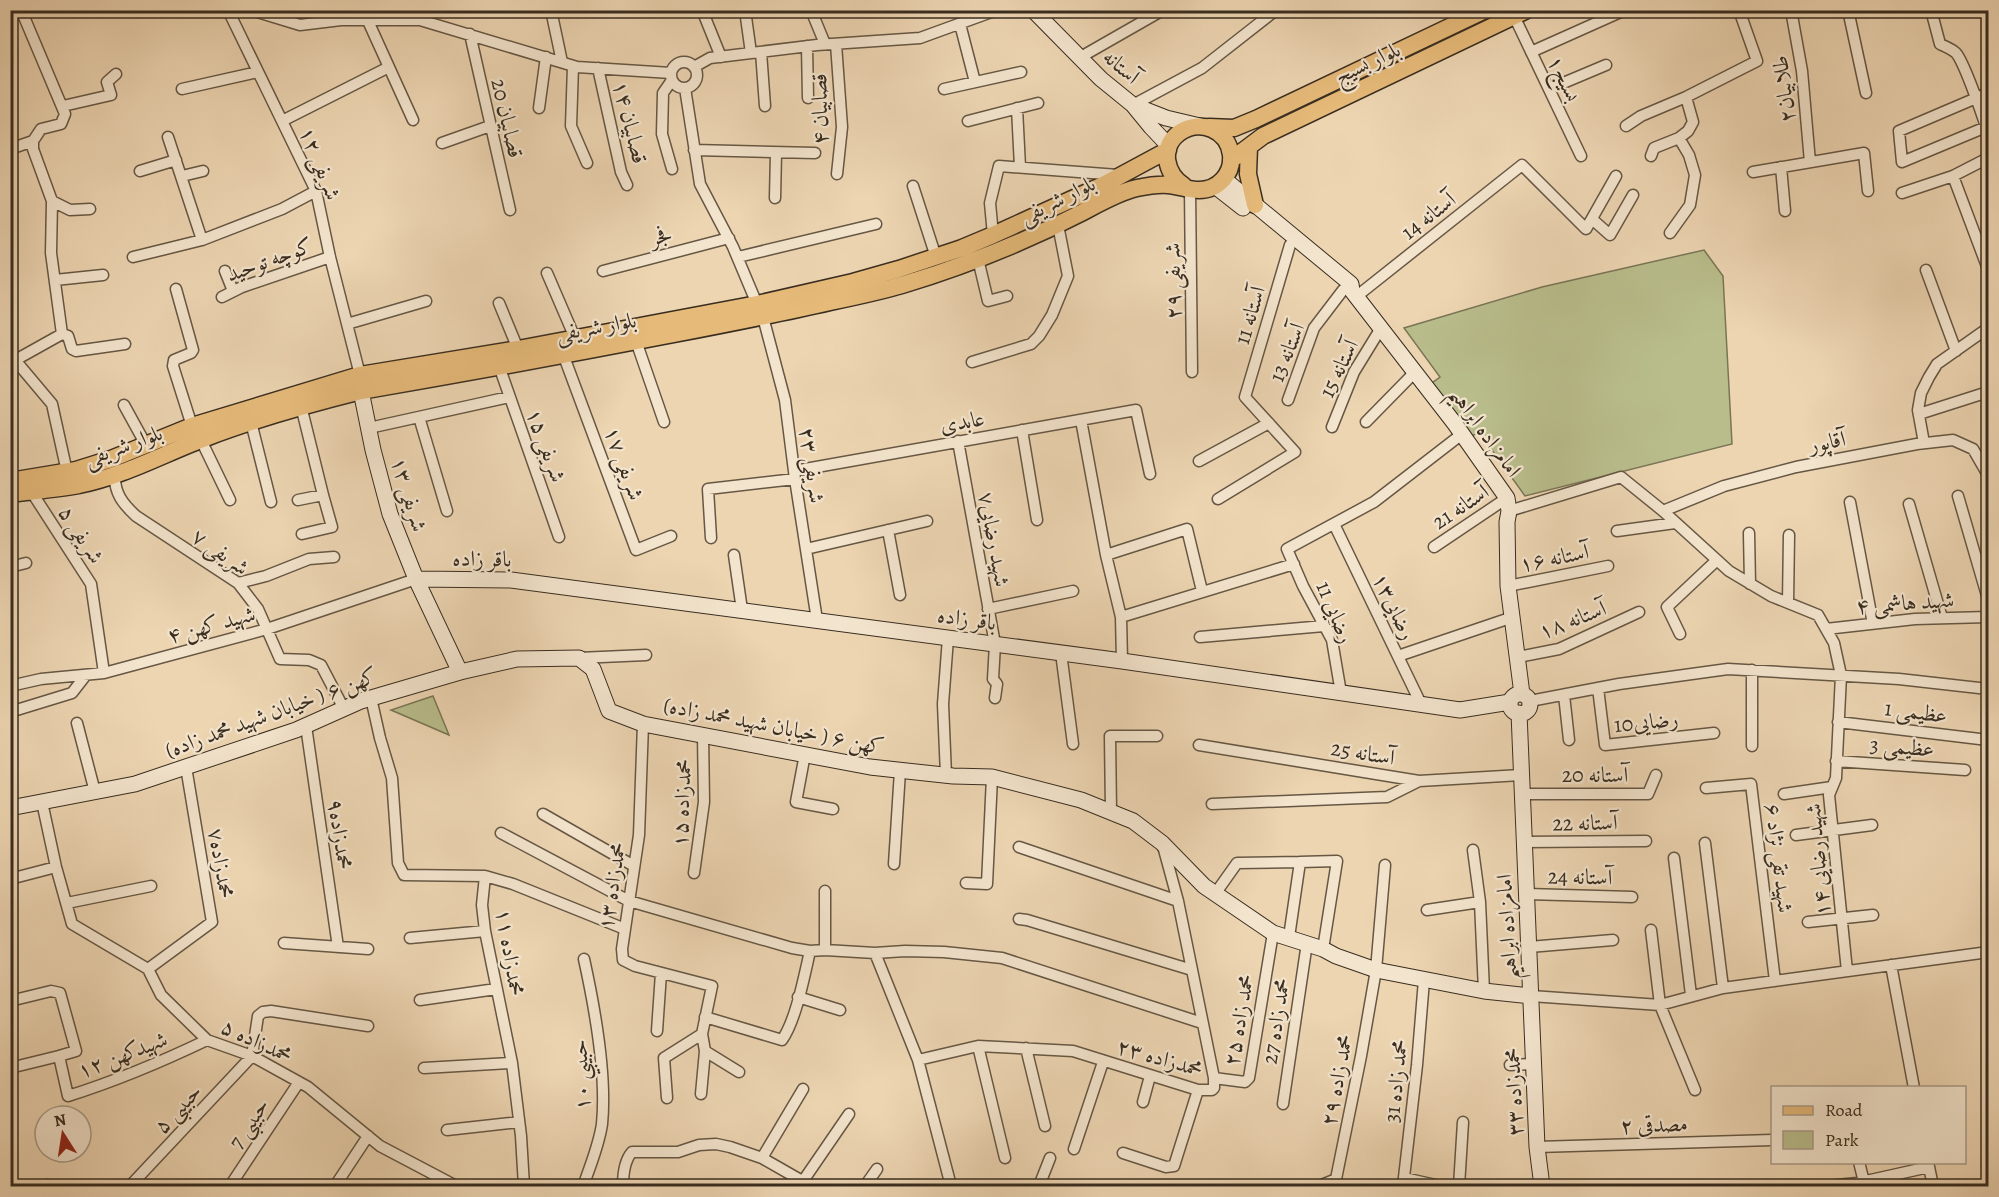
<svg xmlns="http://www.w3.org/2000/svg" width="1999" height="1197" font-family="Alegreya,Amiri,serif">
	<rect width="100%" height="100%" fill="#edd5b2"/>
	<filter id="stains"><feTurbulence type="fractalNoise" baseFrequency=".00333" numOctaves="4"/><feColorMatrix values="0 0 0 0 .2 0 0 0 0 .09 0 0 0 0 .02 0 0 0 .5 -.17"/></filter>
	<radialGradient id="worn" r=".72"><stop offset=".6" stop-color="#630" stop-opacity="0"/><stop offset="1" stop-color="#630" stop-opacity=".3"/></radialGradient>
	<!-- green -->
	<path fill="#b9bd8c" stroke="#797556" stroke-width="1.5" d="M1704 250 1723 276 1732 444 1525 496 1479 432 1472 436 1432 383 1440 377 1404 328 1542 287Z
		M433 696 449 735 391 710Z"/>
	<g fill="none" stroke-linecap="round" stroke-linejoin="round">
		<defs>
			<path id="street" d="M228 10 316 191 330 257 360 375
				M251 10 300 25 341 20H420L577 67 671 73
				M551 10 562 62
				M702 10 721 57
				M745 10 751 53
				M811 10 825 44
				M1791 10 1802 71 1810 162
				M1848 10 1866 93
				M1931 10 1940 44C1944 46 1952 49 1956 53 1964 62 1982 114 1986 127L1902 162 1899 131 1988 93
				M1514 16 1581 156
				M10 17 25 10
				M368 21 413 120
				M960 24 975 82
				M470 34 510 210
				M836 44 842 127 837 174
				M807 46 808 98
				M761 52 765 106
				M1531 52 1625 10
				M1079 58 1163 10
				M671 75a13 13 0 1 1 26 0a13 13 0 1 1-26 0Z
				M573 66 571 126 587 163
				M694 67 710 58 751 53 817 45 920 38 997 10
				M598 68 621 172 627 185
				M672 80 663 93 662 134 672 169
				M685 88 700 184 733 247 757 304
				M182 89 258 72
				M944 89 1021 72
				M1549 89 1606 65
				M1133 105 1202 68 1276 10
				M63 106 111 95 107 82 116 74
				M539 108 546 57
				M1017 108 1020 167
				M282 121 389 67
				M968 121 1038 103
				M1626 126 1641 116 1686 97
				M168 137 202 240
				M442 143 490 126
				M10 149 33 141
				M694 150 815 153
				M1651 156 1654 148 1679 138
				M1781 167 1785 211
				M140 171 176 160
				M1753 172 1864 153 1868 191
				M182 176 203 171
				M1953 176 1988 269
				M913 186 936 257
				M1190 189 1192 372
				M1902 193 1953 176 1988 158
				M775 198 776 153
				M52 201 70 210 90 209
				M1592 219 1610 235 1633 195
				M1670 233 1690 205 1695 175 1689 155 1679 138 1688 131 1693 122 1686 97 1757 61 1739 10
				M993 235 990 203 999 166 1118 175
				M133 257 202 240 282 209 316 191
				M738 257 876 224
				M978 259 988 301 1007 296
				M1926 270 1956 351
				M225 271 233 291
				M603 271 729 238
				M547 273 575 338
				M55 280 103 275
				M176 289 193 350 191 353 174 360 173 366 192 426
				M1357 296 1522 165 1586 229 1616 176
				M222 297 242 287 330 257
				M499 303 518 349
				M763 317 785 400 795 479 817 620
				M347 324 426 301
				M62 334 68 336 72 349 76 351 125 344
				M636 341 664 422
				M10 352 15 360 52 404 67 472
				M563 354 636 550 671 536
				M972 362 1031 344 1039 336 1052 315 1068 276 1058 225
				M10 363 62 334 51 253 52 201 33 149V141L41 129 61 124 65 114 22 12
				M499 366 559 537
				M1288 400 1314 328 1343 290
				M124 405 146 445
				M1919 414 1988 392
				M419 417 447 511
				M1081 420 1106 555 1121 617 1122 661
				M251 422 271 502
				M1366 422 1415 372
				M1332 427 1354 372 1381 328
				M369 428 509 397
				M1022 430 1037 520
				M201 440 230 500
				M958 441 995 644 993 679 997 684 995 698
				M1924 443 1918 410 1921 393 1929 377 1937 364 1988 328
				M1199 461 1269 423
				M794 471 1136 410 1150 474
				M115 475C114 493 123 504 136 516L238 583 258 609 280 659 309 660 321 665 344 709
				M31 491 91 584 104 673
				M1958 496 1988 599
				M1218 499 1295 452 1245 397 1290 245
				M298 500 323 495 301 406
				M1850 502 1873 624
				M1909 504 1942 618
				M1509 511 1621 477 1663 511 1729 571 1771 596 1818 615 1834 643 1841 675 1836 778 1829 795 1847 971
				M1663 511 1724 486 1796 467 1917 444 1953 440 1973 449 1988 475
				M1334 524 1421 704
				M888 530 900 595
				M1617 531 1675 523
				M1749 533 1750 584
				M302 534 332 527 323 495
				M711 538 708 489 795 479
				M1434 547 1507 498
				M806 549 927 521
				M734 555 742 610
				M1106 555 1187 529 1202 591
				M10 567 26 563
				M238 583 266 576 309 559 334 557
				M1508 586 1608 566
				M1788 603 1789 535
				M988 609 1073 591
				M1121 617 1294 564
				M1826 629 1915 619 1988 617
				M1680 634 1667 607 1717 560
				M1200 637 1324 626
				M1061 653 1073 744
				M1398 656 1513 617
				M1518 657 1559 649 1639 612
				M579 658 646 655
				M1752 670V746
				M10 686 41 679 104 673 267 629 416 579
				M1598 688 1605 745 1714 733
				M1341 693 1332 640 1303 586 1287 549 1374 502 1462 434
				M1564 695 1569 740
				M371 698 380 738 392 778 398 863 404 875 485 876 482 905 485 931 512 1063 521 1136 524 1186
				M1530 701 1619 684 1728 669 1899 679 1988 689
				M10 712 72 693 86 675
				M1838 722 1988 740
				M77 723 95 792
				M643 724 639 835 622 949 623 960 635 966 712 986 702 1034 705 1051 701 1094
				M306 726 338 947
				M1199 745 1419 781 1521 775
				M805 754 796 802 833 809
				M1836 761 1965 770
				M946 775 943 704 948 638
				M1706 788 1751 784 1775 981
				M1522 794H1648L1656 775
				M1784 794 1832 787
				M42 802 56 867 72 924 148 969 161 995 207 1040 252 1056 308 1087 380 1146 456 1186
				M1212 804 1387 797 1419 781
				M1111 811 1110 736H1157
				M543 814 634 866
				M501 833 629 901 792 948 810 951C804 977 796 1020 782 1040L705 1017
				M1796 835 1872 825
				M1524 842 1646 841
				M1705 843 1723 988
				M1019 847 1178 901
				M1473 850 1480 902 1484 991
				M1674 858 1691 995
				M894 864 900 771
				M694 873 704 802 703 734
				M485 876 513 884 625 929
				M10 879 56 867
				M966 883 987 884 992 777
				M825 891V950
				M1215 894 1237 863 1300 862
				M1527 894 1632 897
				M67 903 151 886
				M1427 910 1480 902
				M1019 919 1027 920 1192 970
				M1808 922 1873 915
				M1651 930 1660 1005 1695 1090
				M1289 937 1300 862 1337 861 1323 949
				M410 938 485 931
				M284 943 368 949
				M1529 947 1613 940
				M810 951 825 950 875 953 918 1060 951 1186
				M875 953 905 951 944 952 1002 958 1202 1023
				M1891 965 1914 1088
				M148 969 212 922 186 767
				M1531 996 1660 1005 1723 988 1981 953H1988
				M798 997 840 1010
				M420 1000 496 989
				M10 1001 51 991 60 993 76 1051 59 1056
				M657 1031 661 973
				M978 1046 1005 1158
				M1026 1048 1045 1126
				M705 1051 739 1072
				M918 1060 978 1046 1073 1051 1198 1090H1212L1214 1088V1078L1178 901 1163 846
				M1510 1065 1534 1064
				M10 1068 59 1056 68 1096C116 1081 161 1062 207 1040
				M424 1068 512 1063
				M1214 1078 1245 1082 1249 1078 1273 933
				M667 1098 664 1058 702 1034
				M1143 1102 1150 1076
				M1283 1104 1307 943
				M447 1130 519 1122
				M1537 1147 1772 1140
				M1074 1149 1103 1062
				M1123 1153 1166 1167 1174 1166 1198 1090
				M762 1158 811 1186
				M1859 1162 1864 1182
				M1928 1162 1933 1186
				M1404 1178 1440 1186
				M803 1181 849 1114
				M47 1185 49 1186
				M130 1186 252 1056 258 1016 263 1012 271 1011 368 1026
				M230 1186 299 1082
				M335 1186 368 1136
				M583 1186C590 1167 599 1145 602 1124 607 1074 595 1009 584 959
				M623 1186C623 1174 624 1161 632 1152H678L699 1145 716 1144 730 1147 762 1158 803 1089
				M865 1186 877 1169
				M1039 1186 1050 1158
				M1319 1186 1336 1179 1361 1056 1376 970 1385 865
				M1403 1186 1417 1065 1424 980
				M1459 1186 1463 1122
				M1828 1186 1857 1183 1929 1167"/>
			<path id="secondary" d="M1033 10 1101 79 1133 105 1166 118 1200 126
				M1133 105 1151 127 1169 146
				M1224 179 1351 284 1352 291 1455 424 1507 498 1509 511 1507 522 1508 586 1522 694
				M1215 186 1243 208
				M361 391 373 450 390 514 416 579 460 672
				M416 579 511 580 1122 661 1460 710 1510 702
				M1510 704a10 10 0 1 1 20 0a10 10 0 1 1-20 0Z
				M1519 713 1537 1147 1542 1186
				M10 808 135 784 296 730 361 701 460 672 517 659 579 658 593 669 609 711 643 724 870 767 953 776 992 777 1081 800 1133 821 1162 843 1204 886 1273 933 1323 949 1336 956 1376 970 1484 991 1531 996"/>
			<path id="primary" d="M1209 127 1234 128 1256 119 1485 10
				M1249 147 1248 174 1255 205
				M1231 160 1263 136 1527 10
				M10 481 76 470 111 459 192 426 360 375 518 349 757 304 853 282 899 269 962 248 993 235 1103 185 1168 150
				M10 494C33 491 56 489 79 485 124 476 165 453 208 437 258 418 309 404 361 391 466 373 570 354 674 334 726 324 778 314 830 302 854 297 878 292 902 285 965 266 1025 242 1083 212 1100 203 1119 192 1137 188 1147 186 1157 184 1168 185 1179 186 1189 190 1199 190 1218 190 1233 174 1231 155 1228 130 1200 118 1179 133 1159 148 1166 174 1184 186"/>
		</defs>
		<!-- street casing -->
		<use href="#street" stroke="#665744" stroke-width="13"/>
		<!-- secondary casing -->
		<use href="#secondary" stroke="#392d20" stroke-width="17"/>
		<!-- primary casing -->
		<use href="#primary" stroke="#392d20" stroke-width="19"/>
		<!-- street -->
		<use href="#street" stroke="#f3e4cd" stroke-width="10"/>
		<!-- secondary -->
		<use href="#secondary" stroke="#f3e4cd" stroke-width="15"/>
		<!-- primary -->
		<use href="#primary" stroke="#e6ba79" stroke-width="16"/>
	</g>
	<g text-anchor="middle" stroke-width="4.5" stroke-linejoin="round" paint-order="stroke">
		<!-- street labels -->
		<g font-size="22" fill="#392d20" stroke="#f3e4cd">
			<text transform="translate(1367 62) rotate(-25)" y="8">بلوار بسیج</text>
			<text transform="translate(1122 66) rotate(41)" y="8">آستانه</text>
			<text transform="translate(1565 78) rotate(64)" y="8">بسیج۱</text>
			<text transform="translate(1783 89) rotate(-97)" y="8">طلابیان۲</text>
			<text transform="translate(819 109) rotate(-91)" y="8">قصابیان ۴</text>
			<text transform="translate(508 118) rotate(77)" y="8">قصابیان 20</text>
			<text transform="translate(631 122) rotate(76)" y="8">قصابیان ۱۴</text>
			<text transform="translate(321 163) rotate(68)" y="8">شریفی ۱۲</text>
			<text transform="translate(1057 199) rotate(-26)" y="8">بلوار شریفی</text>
			<text transform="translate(1428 215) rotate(-38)" y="8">آستانه 14</text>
			<text transform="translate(661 235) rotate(-14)" y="8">فجر</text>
			<text transform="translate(269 259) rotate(-20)" y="8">کوچه توحید</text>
			<text transform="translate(1172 281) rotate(-91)" y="8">شریفی ۲۹</text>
			<text transform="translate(1249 315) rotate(-73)" y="8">آستانه 11</text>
			<text transform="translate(596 326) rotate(-10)" y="8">بلوار شریفی</text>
			<text transform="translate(1286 352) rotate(-68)" y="8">آستانه 13</text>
			<text transform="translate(1338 368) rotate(-64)" y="8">آستانه 15</text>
			<text transform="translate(962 421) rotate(-10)" y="8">عابدی</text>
			<text transform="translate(1486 431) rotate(54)" y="8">امامزاده ابراهیم</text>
			<text transform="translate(1827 441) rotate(-11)" y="8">آقاپور</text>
			<text transform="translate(123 445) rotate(-20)" y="8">بلوار شریفی</text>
			<text transform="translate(547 445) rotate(70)" y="8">شریفی ۱۵</text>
			<text transform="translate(625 463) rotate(70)" y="8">شریفی ۱۷</text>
			<text transform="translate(813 465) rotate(82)" y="8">شریفی ۲۳</text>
			<text transform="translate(410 494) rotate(73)" y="8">شریفی ۱۳</text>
			<text transform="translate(1460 506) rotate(-34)" y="8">آستانه 21</text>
			<text transform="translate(82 534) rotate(57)" y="8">شریفی ۵</text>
			<text transform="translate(995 539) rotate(80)" y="8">شهید رضایی۷</text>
			<text transform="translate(221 551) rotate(35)" y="8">شریفی ۷</text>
			<text transform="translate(1554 557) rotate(-11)" y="8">آستانه ۱۶</text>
			<text transform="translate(482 558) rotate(1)" y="8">باقر زاده</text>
			<text transform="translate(1905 602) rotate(-4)" y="8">شهید هاشمی ۴</text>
			<text transform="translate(1395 606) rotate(64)" y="8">رضایی۱۳</text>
			<text transform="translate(1336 612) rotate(67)" y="8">رضایی 11</text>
			<text transform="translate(967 618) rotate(8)" y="8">باقر زاده</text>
			<text transform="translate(1572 619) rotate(-21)" y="8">آستانه ۱۸</text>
			<text transform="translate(211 624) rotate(-15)" y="8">شهید کهن ۴</text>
			<text transform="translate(1916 711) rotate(7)" y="8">عظیمی 1</text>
			<text transform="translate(271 712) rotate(-20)" y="8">کهن ۶ ( خیابان شهید محمد زاده)</text>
			<text transform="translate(1646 721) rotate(-6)" y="8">رضایی10</text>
			<text transform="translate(774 725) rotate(11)" y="8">کهن ۶ ( خیابان شهید محمد زاده)</text>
			<text transform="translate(1902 746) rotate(4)" y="8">عظیمی 3</text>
			<text transform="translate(1363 752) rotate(9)" y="8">آستانه 25</text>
			<text x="1595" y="782">آستانه 20</text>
			<text transform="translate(681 803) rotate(-87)" y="8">محمدزاده ۱۵</text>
			<text transform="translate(1585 822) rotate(-1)" y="8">آستانه 22</text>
			<text transform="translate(341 834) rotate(82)" y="8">محمدزاده۹</text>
			<text transform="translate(1780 858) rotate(83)" y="8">شهید تقی نژاد ۶</text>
			<text transform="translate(1817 860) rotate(-95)" y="8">شهید رضایی ۱۴</text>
			<text transform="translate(222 863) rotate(81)" y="8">محمدزاده۷</text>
			<text transform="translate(1580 876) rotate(1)" y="8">آستانه 24</text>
			<text transform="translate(611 886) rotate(-81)" y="8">محمدزاده ۱۳</text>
			<text transform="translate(1506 927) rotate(-93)" y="8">امامزاده ابراهیم</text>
			<text transform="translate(511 952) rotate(81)" y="8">محمدزاده ۱۱</text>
			<text transform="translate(1238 1020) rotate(-80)" y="8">محمد زاده ۲۵</text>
			<text transform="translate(1275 1021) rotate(-81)" y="8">محمد زاده 27</text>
			<text transform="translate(257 1040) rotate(25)" y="8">محمدزاده ۵</text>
			<text transform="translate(122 1054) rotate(-21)" y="8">شهیدکهن ۱۲</text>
			<text transform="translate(1160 1057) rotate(16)" y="8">محمدزاده ۲۳</text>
			<text transform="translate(580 1075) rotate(-93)" y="8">حبيبي ١٠</text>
			<text transform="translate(1336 1080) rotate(-79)" y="8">محمد زاده ۲۹</text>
			<text transform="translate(1395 1081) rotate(-84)" y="8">محمد زاده 31</text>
			<text transform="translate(1513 1092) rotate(-92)" y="8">محمدزاده ۳۳</text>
			<text transform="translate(177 1108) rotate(-47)" y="8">حبیبی ۵</text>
			<text transform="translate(248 1123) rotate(-57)" y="8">حبیبی 7</text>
			<text transform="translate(1654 1124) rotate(-2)" y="8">مصدقی ۲</text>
		</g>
	</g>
	<!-- margin -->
	<rect width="1999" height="1197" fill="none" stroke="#edd5b2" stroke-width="36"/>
	<rect x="12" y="12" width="1975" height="1173" fill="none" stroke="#392d20" stroke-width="3"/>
	<rect x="18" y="18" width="1963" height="1161" fill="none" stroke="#392d20" stroke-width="1.5"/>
	<!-- legend -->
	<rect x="1771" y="1086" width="195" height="78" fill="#f3e4cd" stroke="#a99b88" stroke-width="1.5"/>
	<rect x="1783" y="1106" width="30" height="9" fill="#e6ba79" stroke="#a99b88" stroke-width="1.5"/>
	<text x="1825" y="1116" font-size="18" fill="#392d20">Road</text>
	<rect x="1783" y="1131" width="30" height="18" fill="#b9bd8c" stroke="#a99b88" stroke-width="1.5"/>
	<text x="1825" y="1146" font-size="18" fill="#392d20">Park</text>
	<!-- north arrow -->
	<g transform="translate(63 1134) rotate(348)"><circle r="28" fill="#f3e4cd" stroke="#a99b88" stroke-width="1.5"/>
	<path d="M0-4.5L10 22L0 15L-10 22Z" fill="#8f2418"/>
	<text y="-9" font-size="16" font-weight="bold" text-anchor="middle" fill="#392d20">N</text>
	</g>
	<rect width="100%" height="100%" filter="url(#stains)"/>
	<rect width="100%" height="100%" fill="url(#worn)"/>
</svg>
